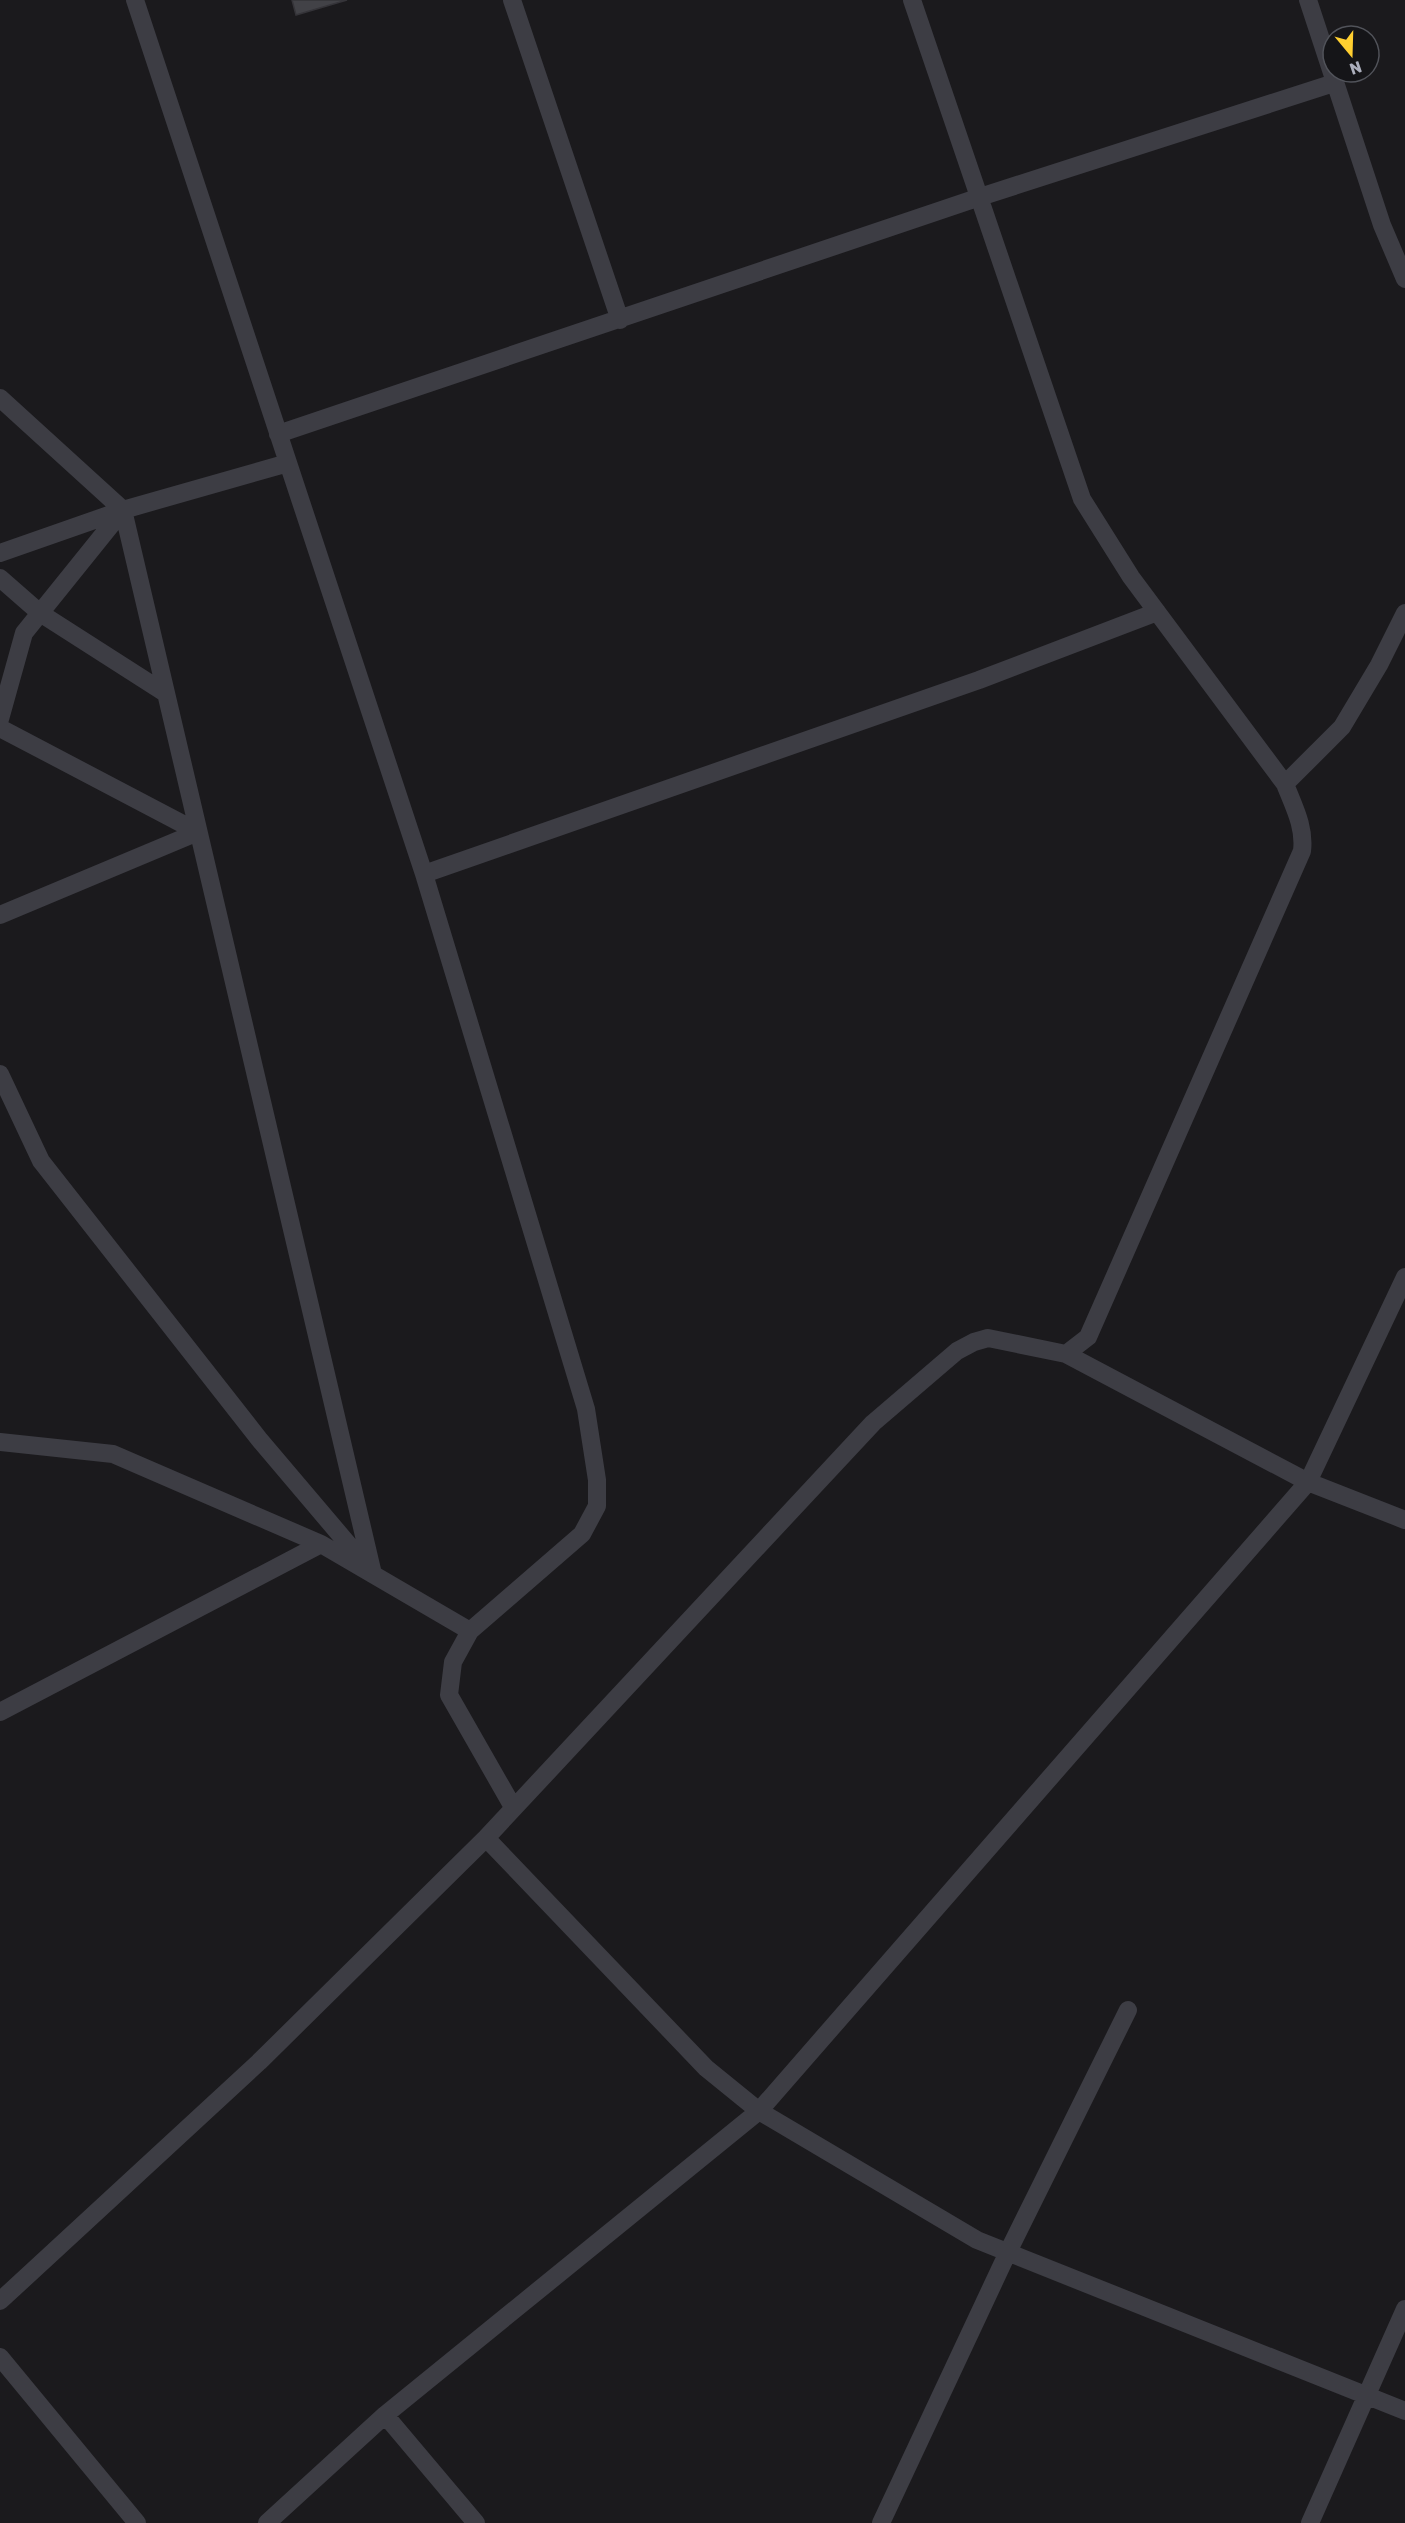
<svg xmlns="http://www.w3.org/2000/svg" width="1405" height="2523" font-family="Rubik,sans-serif">
	<rect width="100%" height="100%" fill="#1b1a1d"/>
	<!-- building -->
	<path fill="#424247" stroke="#353439" stroke-width="1.5" d="M292 0H347L296 15Z"/>
	<g fill="none" stroke-linecap="round" stroke-linejoin="round">
		<!-- minor -->
		<path stroke="#3d3d44" stroke-width="18" d="M135 0 424 874 586 1409 597 1480V1506L582 1534 470 1631 453 1662 449 1695 513 1807
			M512 0 620 320
			M1308 0 1382 225 1405 279
			M0 398 123 510 288 463
			M278 434 980 197 1334 83
			M123 510 373 1574
			M0 553 123 510
			M0 578 40 613 165 693
			M0 719 24 633 123 510
			M0 728 198 832
			M1285 784 1342 727 1379 665 1405 613
			M424 874 979 680 1157 612
			M0 915 198 832
			M0 1074 41 1161 259 1439 370 1570
			M1066 1354 1308 1482 1405 1520
			M0 1442 113 1454 321 1544
			M0 1712 321 1544 470 1631
			M486 1838 706 2068 759 2111 977 2240 1405 2411
			M0 2301 259 2062 486 1838 873 1423 957 1351 974 1342 988 1338 1066 1354 1088 1337 1302 851C1305 827 1294 807 1285 784L1131 577 1082 499 912 0
			M0 2357 137 2523
			M385 2415 476 2523
			M267 2523 385 2415 759 2111 1308 1482 1405 1277
			M881 2523 1008 2252 1128 2010
			M1310 2523 1405 2309"/>
	</g>
	<!-- north arrow -->
	<g transform="translate(1351 54) rotate(161)"><circle r="28" fill="#151518" stroke="#51535a" stroke-width="1.5"/>
	<path d="M0-4.5L10 22L0 15L-10 22Z" fill="#ffcf30"/>
	<text y="-9" font-size="16" font-weight="bold" text-anchor="middle" fill="#acafbd">N</text>
	</g>
</svg>
